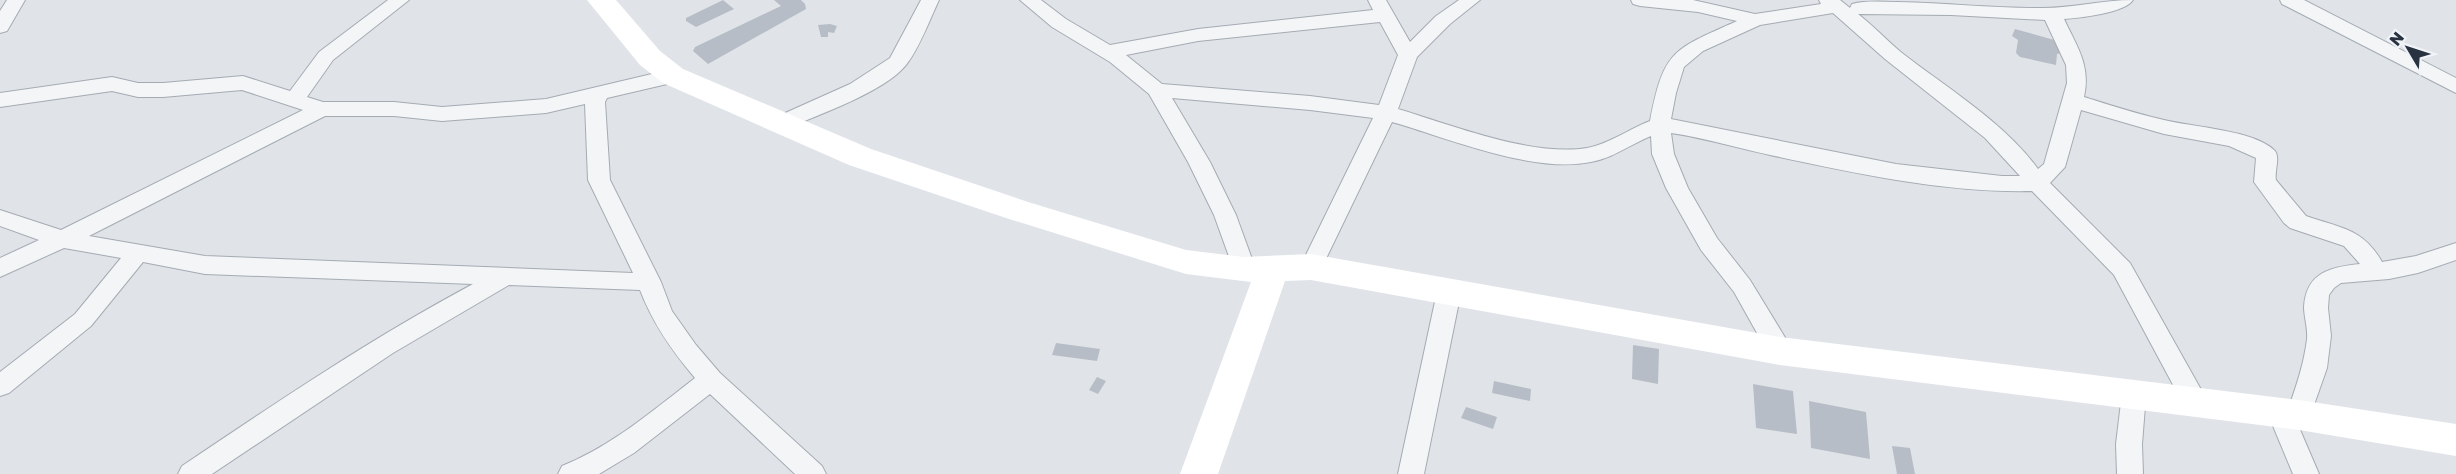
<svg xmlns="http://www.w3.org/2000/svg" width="2456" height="474" font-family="'Golos Text',sans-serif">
	<rect width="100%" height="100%" fill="#e0e4e9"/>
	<!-- building -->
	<path fill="#b7bdc6" d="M723 0 734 9 696 27 686 21V18Z
		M774 0H801L805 4 806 9 708 64 693 51 695 47 781 6Z
		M830 24 837 26 834 33 828 32V37H821L818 25Z
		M2015 29 2058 41 2061 53 2057 54 2056 65 2020 57 2016 53 2018 40 2012 36Z
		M1056 343 1100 349 1097 361 1052 355Z
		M1633 345 1659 349 1658 384 1632 379Z
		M1097 377 1106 381 1098 394 1089 390Z
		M1494 381 1531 389 1530 401 1492 393Z
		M1753 384 1793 391 1797 434 1756 428Z
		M1809 401 1866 412 1870 459 1811 448Z
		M1466 407 1497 417 1493 429 1461 418Z
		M1892 446 1910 448 1915 474H1897Z"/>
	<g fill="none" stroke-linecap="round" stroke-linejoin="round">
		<defs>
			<path id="street" d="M7 0H25L7 31 0 33V11Z
				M388 0H409L333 60 307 97 323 102H394L442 107 546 99 673 69 680 71 683 76 680 81 607 98 605 102 610 180 661 282 672 311 696 345 720 373 822 466 826 474H795L710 394 634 453 599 474H558L562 466C612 446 652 411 695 378 672 351 653 324 640 290L509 285 393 353 212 474H178L182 466C277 402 372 338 473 284L205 274 143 262 91 326 9 393 0 396V372L75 314 121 258 64 248 0 277V258L39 240 0 226V210L61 230 303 110 242 90 163 97H138L112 91 0 107V93L112 77 138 83H163L243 76 290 91 319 52ZM585 104 588 180 633 273 205 256 89 236 325 116H394L442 121 546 113Z
				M921 0H939C930 19 919 49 906 65 884 92 820 114 788 128L781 130 774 128 771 123 774 118 850 84 890 58Z
				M1020 0H1041L1066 19 1110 45 1198 29 1373 10 1368 0H1386L1410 42 1436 16 1459 0H1480L1450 24 1417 57 1398 109C1452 125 1531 157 1587 148 1609 144 1629 129 1650 121 1664 49 1673 50 1737 21L1698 12 1640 6 1633 4 1631 0H1693L1755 14 1821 4 1819 0H1840L1850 8 1852 4C1867 0 1883 2 1898 2 1945 3 1991 8 2037 8 2070 9 2101 0 2133 0 2125 13 2079 18 2064 19 2077 47 2091 65 2084 97 2110 105 2137 114 2164 120 2192 127 2253 130 2274 150 2281 156 2274 172 2276 180L2306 216C2340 228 2363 228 2382 262L2416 256 2456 243V260L2418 273 2389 279 2341 283 2334 288 2329 295 2328 308 2331 336 2327 368 2308 422 2298 425 2319 474H2293L2268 414 2272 407 2281 404 2289 407C2297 384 2304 363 2307 339 2308 328 2304 317 2304 307 2306 272 2331 267 2360 264L2344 246 2290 228 2284 223 2254 182 2256 158 2229 146 2164 134 2081 110 2065 167 2050 183 2130 263 2208 402 2204 409 2195 412 2186 409 2114 275 2032 191C1944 193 1855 173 1770 155 1737 148 1705 138 1671 133L1674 154 1688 188 1717 238 1750 280 1789 344 1792 351 1789 358 1780 361 1771 358 1734 292 1701 250 1666 188 1652 154 1651 136C1631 144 1613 158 1591 162 1533 174 1448 138 1392 122L1322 267 1319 273 1311 276 1303 273 1300 267 1373 118 1310 110 1172 98 1210 162 1236 215 1256 270 1252 276 1244 279 1236 276 1214 215 1188 162 1149 94 1110 62 1052 27ZM1833 13 1885 59 1985 138 2020 176H2002L1896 164 1671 119 1676 93 1684 67 1703 51 1760 25ZM1858 14 1951 15 2045 20 2066 65 2067 83 2044 164 2038 169C2005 123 1947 88 1902 53 1887 41 1874 26 1858 14ZM1380 22 1398 55 1379 105 1310 96 1162 84 1126 55 1198 41Z
				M2280 0H2304L2456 78V93L2282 4Z
				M1449 283 1457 286 1461 292 1424 474H1398L1437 292 1441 286Z
				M2134 384 2143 387 2146 394 2142 444 2143 474H2117L2116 444 2122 394 2125 387Z"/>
		</defs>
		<!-- street casing -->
		<use href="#street" stroke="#a5abb3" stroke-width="2"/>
		<!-- street -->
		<use href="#street" fill="#f3f5f7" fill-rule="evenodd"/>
		<!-- secondary -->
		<path fill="#fff" fill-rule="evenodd" d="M587 0H616L660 51 683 69 871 149 1028 202 1186 250 1244 257 1311 254 1780 337 2299 400 2456 424V456L2299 430 1780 365 1311 280 1285 281 1218 474H1180L1251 282 1186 274 1006 218 849 165 663 83 640 65Z"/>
	</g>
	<!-- north arrow -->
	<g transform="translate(2408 48) rotate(309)" stroke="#f0f3f7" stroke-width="4.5" paint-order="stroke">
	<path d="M0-4.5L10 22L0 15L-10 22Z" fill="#283241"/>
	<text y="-9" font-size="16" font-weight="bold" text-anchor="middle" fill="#283241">N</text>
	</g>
</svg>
